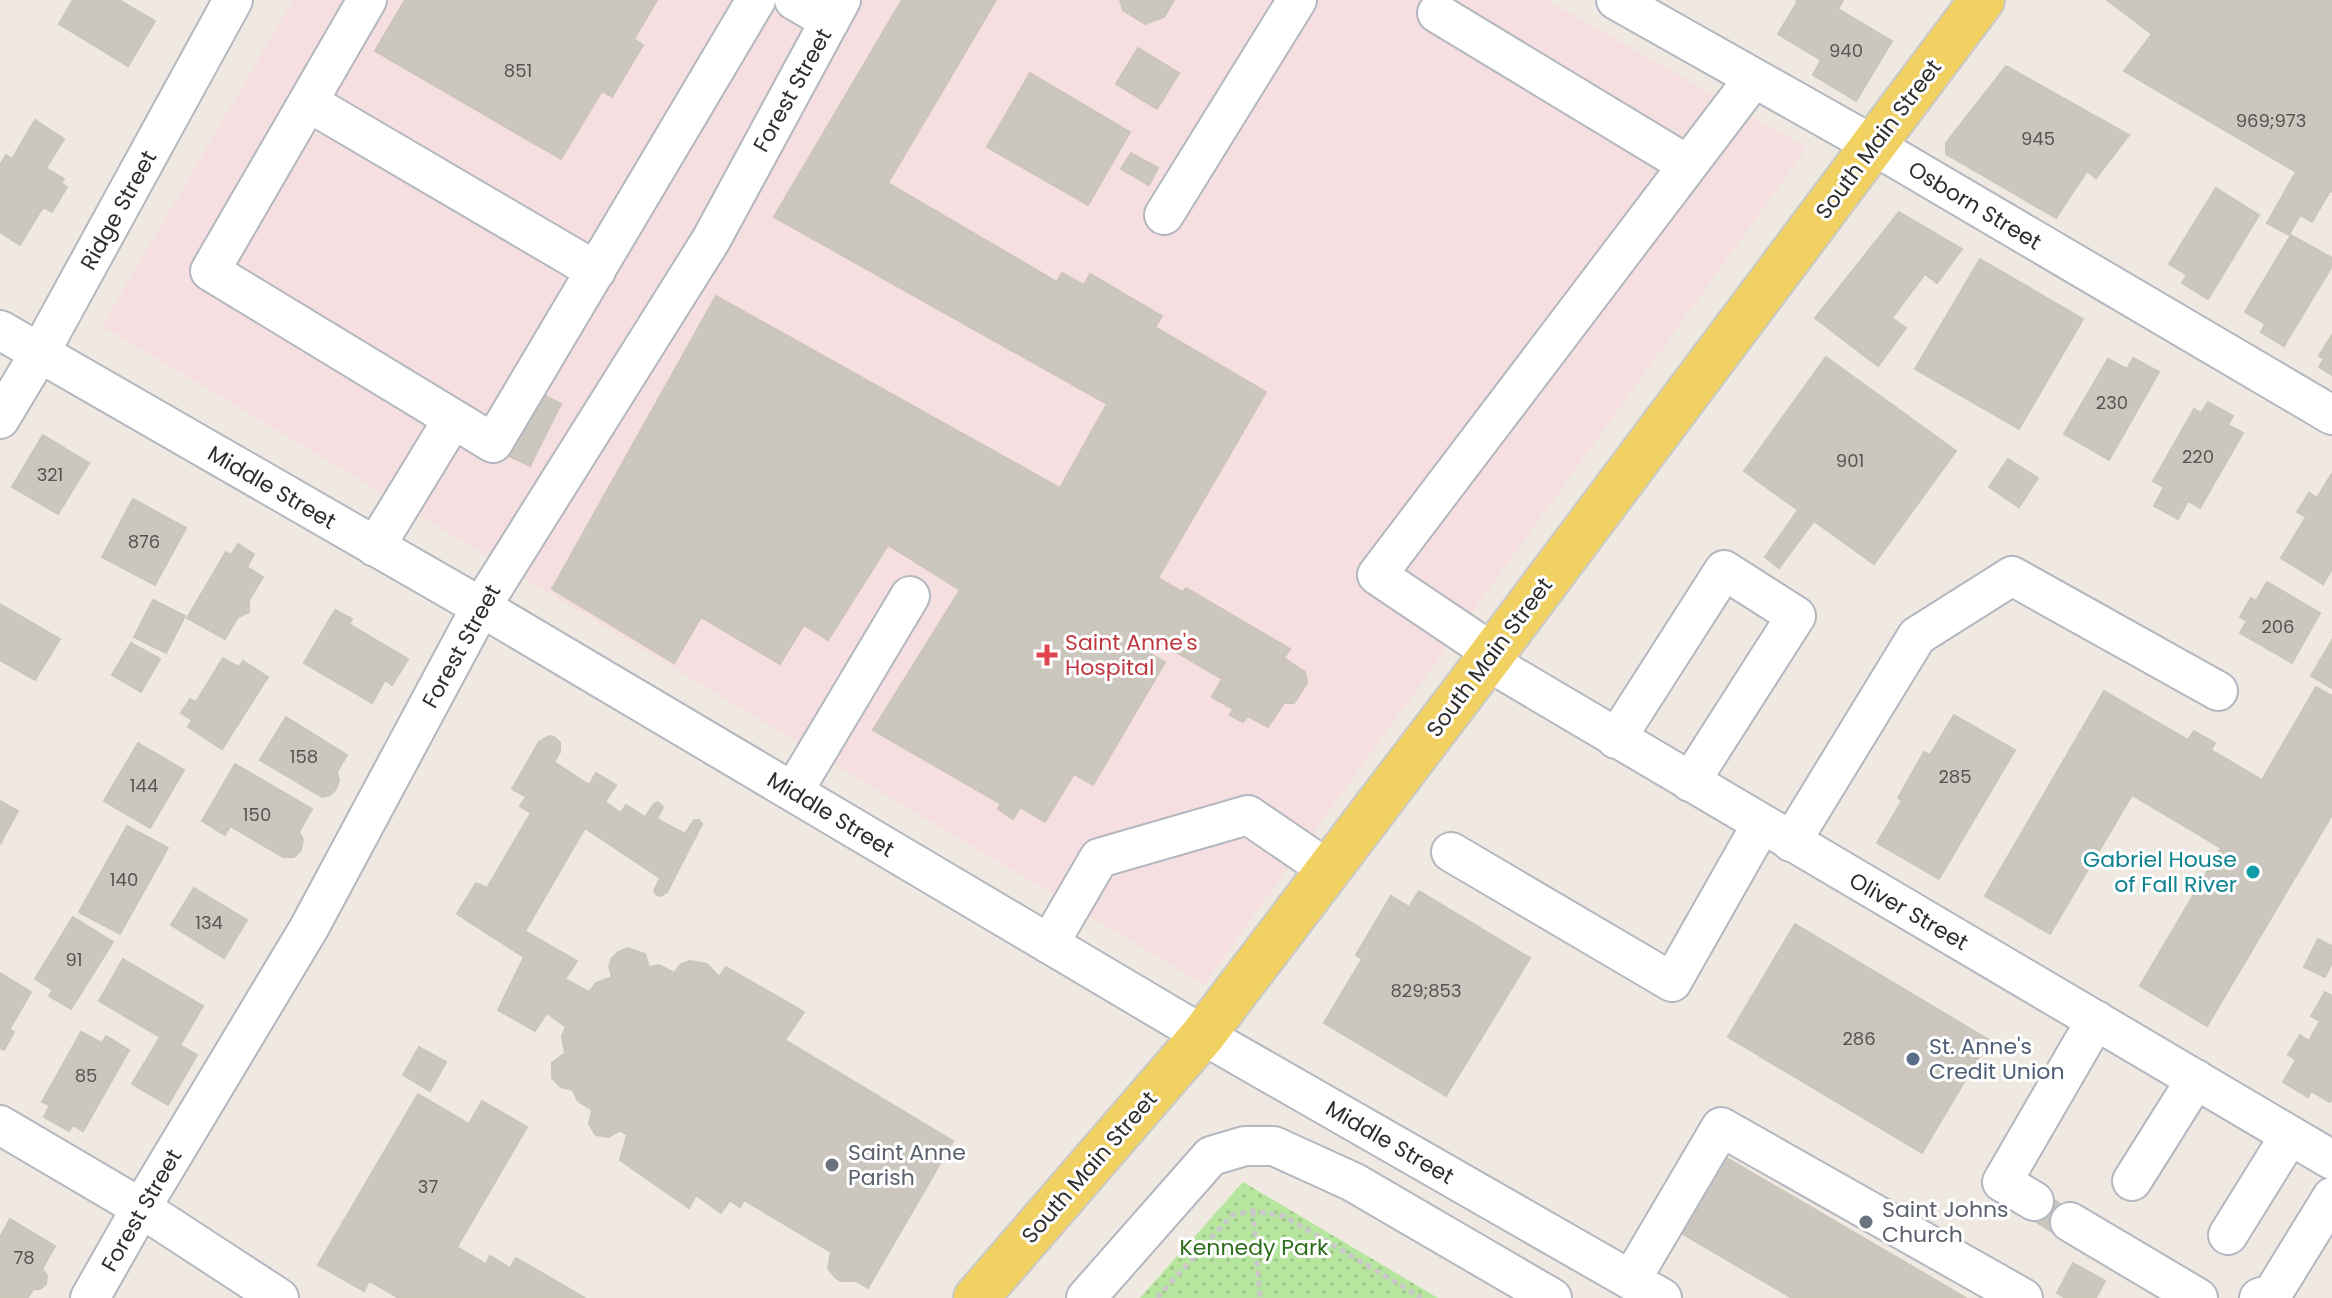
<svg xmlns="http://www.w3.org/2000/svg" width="2332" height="1298" font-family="Poppins,sans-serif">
	<defs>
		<pattern id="park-dots" width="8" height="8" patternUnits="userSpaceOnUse" patternTransform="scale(2)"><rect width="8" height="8" fill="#b6e59e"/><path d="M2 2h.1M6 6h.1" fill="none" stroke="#9dc588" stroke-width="1.8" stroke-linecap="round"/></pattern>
	</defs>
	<rect width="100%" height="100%" fill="#efe9e1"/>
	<!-- medical -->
	<path fill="#f5dfe0" d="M293 0H1547L1807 148 1204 985 102 326Z"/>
	<!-- park -->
	<path fill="url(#park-dots)" d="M1243 1182 1438 1298H1140Z"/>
	<!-- building -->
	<path fill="#cbc7bf" stroke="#cbc5ba" stroke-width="2" d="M73 0H119L155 21 128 66 59 24Z
		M405 0H657L634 39 643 45 612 97 602 91 561 159 375 51Z
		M902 0H996L888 183 1057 282 1062 273 1084 285 1090 274 1162 316 1155 327 1266 392 1158 578 1183 592 1186 588 1290 649 1284 658 1305 672 1307 683 1294 703H1284L1268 727 1248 716 1243 722 1230 715 1233 709 1212 697 1222 679 1157 641 1149 653 1165 662 1093 785 1074 774 1045 822 1020 807 1013 819 998 809 1001 804 873 730 960 590 888 545 828 640 804 625 780 664 701 617 674 663 552 589 716 296 1060 488 1107 404 774 217Z
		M1120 0H1174L1164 17 1145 24 1123 10Z
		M1796 0H1843L1838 9 1892 41 1856 101 1813 75 1821 60 1778 34 1798 1Z
		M2107 0H2332V192L2330 191 2312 222 2300 215 2289 235 2267 223 2296 172 2124 71 2152 34Z
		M1138 48 1179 73 1157 109 1116 84Z
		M2006 66 2129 135 2096 178 2087 171 2056 218 1946 154V143Z
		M1030 73 1130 132 1088 205 987 147Z
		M35 120 64 139 46 168 64 179 61 183 67 187 52 212 43 207 20 245 0 232V165L6 155 12 159Z
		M1131 153 1158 168 1149 185 1121 169Z
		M2216 188 2259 215 2208 299 2182 283 2187 275 2169 264Z
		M1899 212 1962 249 1937 283 1925 274 1892 318 1906 328 1878 366 1815 318Z
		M2291 235 2332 258V266L2284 346 2261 332 2265 324 2245 312Z
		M1980 259 2083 319 2019 429 1915 369Z
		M2332 335V375L2319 367 2324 359 2319 356Z
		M1826 357 1956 451 1874 564 1814 521 1779 568 1765 557 1798 510 1744 471Z
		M2133 358 2159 372 2109 460 2064 434 2108 359 2127 369Z
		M534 390 561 404 530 466 503 453Z
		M2208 402 2233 416 2228 425 2243 433 2200 508 2188 501 2178 519 2154 506 2164 487 2153 481 2194 409 2201 413Z
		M43 435 89 463 58 514 12 487Z
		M2008 459 2038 478 2019 507 1989 487Z
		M2331 475 2332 569 2323 584 2281 558 2306 517 2297 512 2309 493 2317 498Z
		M133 499 186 528 155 585 102 557Z
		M238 544 254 554 247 567 263 577 249 600V612L238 617 225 639 187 618 226 552 231 555Z
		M2267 582 2320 613 2292 663 2240 633 2247 621 2240 617 2251 598 2256 601Z
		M153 600 185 616 166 653 134 637Z
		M0 604 60 639 35 680 0 660Z
		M335 610 352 619 349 624 408 659 392 685 385 680 372 703 304 663Z
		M2332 640V688L2311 676Z
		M131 643 160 659 141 692 112 675Z
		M223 658 239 667 243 661 268 677 222 749 188 727 192 720 181 713 190 699 196 702Z
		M2316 687 2332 696V815L2207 1026 2140 986 2221 848 2132 795 2050 934 1985 896 2104 691 2188 740 2194 731 2215 743 2211 750 2262 780Z
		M1954 715 2015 750 1939 879 1877 843 1902 801 1898 798 1924 752 1930 755Z
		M286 717 347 755 337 772 339 780 336 789 330 795 322 797 260 760Z
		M549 736 554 737 560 743V752L554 762 589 785 596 773 616 785 605 802 621 813 626 805 645 817 654 804 658 802 663 807 657 819 685 834 694 820H699L702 824 667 892 661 896 657 895 654 891 660 878 585 828 525 931 577 961 565 979 589 992 596 983 612 977 609 966 612 958 618 952 628 948 645 954 649 967 659 965 674 973 681 964 690 961 707 964 719 977 726 967 804 1012 785 1040 953 1141 868 1288 856 1281H841L836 1278 828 1269 831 1252 744 1200 740 1207 730 1200 721 1213 696 1195 689 1208 620 1160 627 1135 620 1130 609 1137 596 1135 589 1124 592 1110 578 1101 573 1090 561 1087 552 1078V1063L565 1053 562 1036 566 1027 547 1013 535 1031 498 1010 524 957 457 914 476 883 487 888 531 813 520 806 526 797 512 789 539 742Z
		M138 743 184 770 150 828 104 801Z
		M235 764 312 809 299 832 303 840 301 850 294 857H283L230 826 225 835 202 821Z
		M0 801 18 811 0 844Z
		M127 826 168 848 120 934 79 912Z
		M194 888 247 920 224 958 171 925Z
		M1419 891 1530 958 1446 1096 1324 1023 1362 959 1356 955 1391 896 1409 907Z
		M73 917 113 942 71 1009 49 996 53 990 35 979Z
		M1795 924 1989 1040 1922 1153 1728 1037Z
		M2318 939 2332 946V963L2325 977 2304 967Z
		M123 959 203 1006 180 1045 197 1055 168 1105 132 1084 160 1037 99 1001Z
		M0 973 31 992 9 1030 14 1032 4 1050 0 1048Z
		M2325 992 2332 996V1098L2330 1102 2311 1091 2308 1097 2283 1082 2296 1060 2288 1055 2300 1035 2309 1041 2320 1021 2311 1016Z
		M81 1032 102 1043 106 1036 129 1050 83 1131 73 1125 69 1131 44 1117 50 1105 42 1102Z
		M419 1047 446 1062 430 1091 403 1075Z
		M418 1094 469 1124 482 1101 527 1127 457 1247 486 1264 490 1256 510 1268 516 1258 585 1298H399L369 1281 364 1291 318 1265Z
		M1720 1154 1966 1298H1792L1676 1230Z
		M2040 1191 2075 1213 2060 1237 2025 1215Z
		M10 1219 55 1246 42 1269 47 1275 46 1284 40 1289H33L28 1298H0V1237Z
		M2073 1263 2105 1281 2096 1298H2066L2057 1293Z"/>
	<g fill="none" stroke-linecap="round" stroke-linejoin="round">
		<defs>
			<path id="minor" d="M367 0 210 271 493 443 756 0
				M794 0 830 21
				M1616 0 1873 145 2332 415
				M1437 13 1688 165
				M308 102 596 271
				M1164 215 1297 0
				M0 330 481 607 1203 1035 1662 1298
				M0 419 39 354 233 0
				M375 547 453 419
				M1493 653 1377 575 1754 78
				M1487 661 2332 1160
				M1616 739 1724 570 1796 616 1690 782
				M793 792 910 596
				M1791 842 1917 636 2012 576 2218 691
				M1451 852 1672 982 1761 825
				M1049 944 1099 858 1248 815 1327 869
				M0 1125 141 1208 279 1298
				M2132 1181 2196 1079
				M2034 1201 2002 1182 2096 1020
				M2070 1222 2198 1298
				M2228 1235 2290 1135
				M1631 1280 1721 1127 2023 1298
				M90 1298 141 1208 309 928 481 607 711 240 841 0
				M1086 1298 1211 1156 1245 1146H1274L1353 1182 1552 1298
				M2259 1298 2273 1293 2332 1197"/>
			<path id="major" d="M976 1298 1203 1035 1487 661 1982 0"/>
		</defs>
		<!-- minor casing -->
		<use href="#minor" stroke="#b4b7c1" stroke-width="42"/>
		<!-- major casing -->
		<use href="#major" stroke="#c9c9c9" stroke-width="48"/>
		<!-- path -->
		<path stroke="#c9c9c9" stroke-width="5" stroke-dasharray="6 4" stroke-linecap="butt" d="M1253 1211 1260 1298
			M1157 1298 1232 1215 1253 1211 1284 1216 1422 1298"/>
		<!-- minor -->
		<use href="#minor" stroke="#fff" stroke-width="38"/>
		<!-- major -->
		<use href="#major" stroke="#f2d163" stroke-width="44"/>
	</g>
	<!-- markers -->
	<path fill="#e0444e" stroke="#fff" stroke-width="3" d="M1043 643h8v8h8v8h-8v8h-8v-8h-8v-8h8z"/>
	<circle fill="#0f9aa8" stroke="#fff" stroke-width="3" cx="2253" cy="872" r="8"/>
	<circle fill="#5c6f8a" stroke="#fff" stroke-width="3" cx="1913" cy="1059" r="8"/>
	<g fill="#6b7280" stroke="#fff" stroke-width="3">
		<circle cx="832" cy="1165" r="8"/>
		<circle cx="1866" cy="1222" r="8"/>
	</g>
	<g text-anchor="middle" stroke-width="6" stroke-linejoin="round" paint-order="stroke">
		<!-- number labels -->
		<g font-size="18" fill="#555452">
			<text x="1846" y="57">940</text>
			<text x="518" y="77">851</text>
			<text x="2271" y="127">969;973</text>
			<text x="2038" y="145">945</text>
			<text x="2112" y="409">230</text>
			<text x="2198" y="463">220</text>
			<text x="1850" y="467">901</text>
			<text x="50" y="481">321</text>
			<text x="144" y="548">876</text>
			<text x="2278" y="633">206</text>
			<text x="304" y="763">158</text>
			<text x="1955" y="783">285</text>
			<text x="144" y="792">144</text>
			<text x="257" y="821">150</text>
			<text x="124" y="886">140</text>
			<text x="209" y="929">134</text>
			<text x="74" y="966">91</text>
			<text x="1426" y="997">829;853</text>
			<text x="1859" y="1045">286</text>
			<text x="86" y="1082">85</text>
			<text x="428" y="1193">37</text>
			<text x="24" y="1264">78</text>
		</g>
		<!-- street labels -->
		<g font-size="22" fill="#2e2e2e" stroke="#fff">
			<text transform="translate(792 90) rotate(-61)" y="8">Forest Street</text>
			<text transform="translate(1878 139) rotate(-53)" y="8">South Main Street</text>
			<text transform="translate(1975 205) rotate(31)" y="8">Osborn Street</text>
			<text transform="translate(118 210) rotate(-61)" y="8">Ridge Street</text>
			<text transform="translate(272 487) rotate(30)" y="8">Middle Street</text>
			<text transform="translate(461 646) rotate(-61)" y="8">Forest Street</text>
			<text transform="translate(1489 657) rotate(-53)" y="8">South Main Street</text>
			<text transform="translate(831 814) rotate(31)" y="8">Middle Street</text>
			<text transform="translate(1909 911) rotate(30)" y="8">Oliver Street</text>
			<text transform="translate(1390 1142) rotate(30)" y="8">Middle Street</text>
			<text transform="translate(1089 1167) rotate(-49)" y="8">South Main Street</text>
			<text transform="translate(141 1210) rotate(-60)" y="8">Forest Street</text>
		</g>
		<!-- health labels -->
		<g font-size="22" fill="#be3a42" stroke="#fff" text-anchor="start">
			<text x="1065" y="650">Saint Anne's<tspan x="1065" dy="25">Hospital</tspan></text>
		</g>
		<!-- culture labels -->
		<g font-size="22" fill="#0d838f" stroke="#fff" text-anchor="end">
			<text x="2237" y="867">Gabriel House<tspan x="2237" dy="25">of Fall River</tspan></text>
		</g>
		<!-- service labels -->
		<g font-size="22" fill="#4e5e75" stroke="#fff" text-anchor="start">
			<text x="1929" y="1054">St. Anne's<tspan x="1929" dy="25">Credit Union</tspan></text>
		</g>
		<!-- worship labels -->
		<g font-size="22" fill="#5b616d" stroke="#fff" text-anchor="start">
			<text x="848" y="1160">Saint Anne<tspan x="848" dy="25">Parish</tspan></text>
			<text x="1882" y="1217">Saint Johns<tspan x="1882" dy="25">Church</tspan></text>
		</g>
		<!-- park labels -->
		<g font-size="22" fill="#2c6e1b" stroke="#fff">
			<text x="1254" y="1255">Kennedy Park</text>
		</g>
	</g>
</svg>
